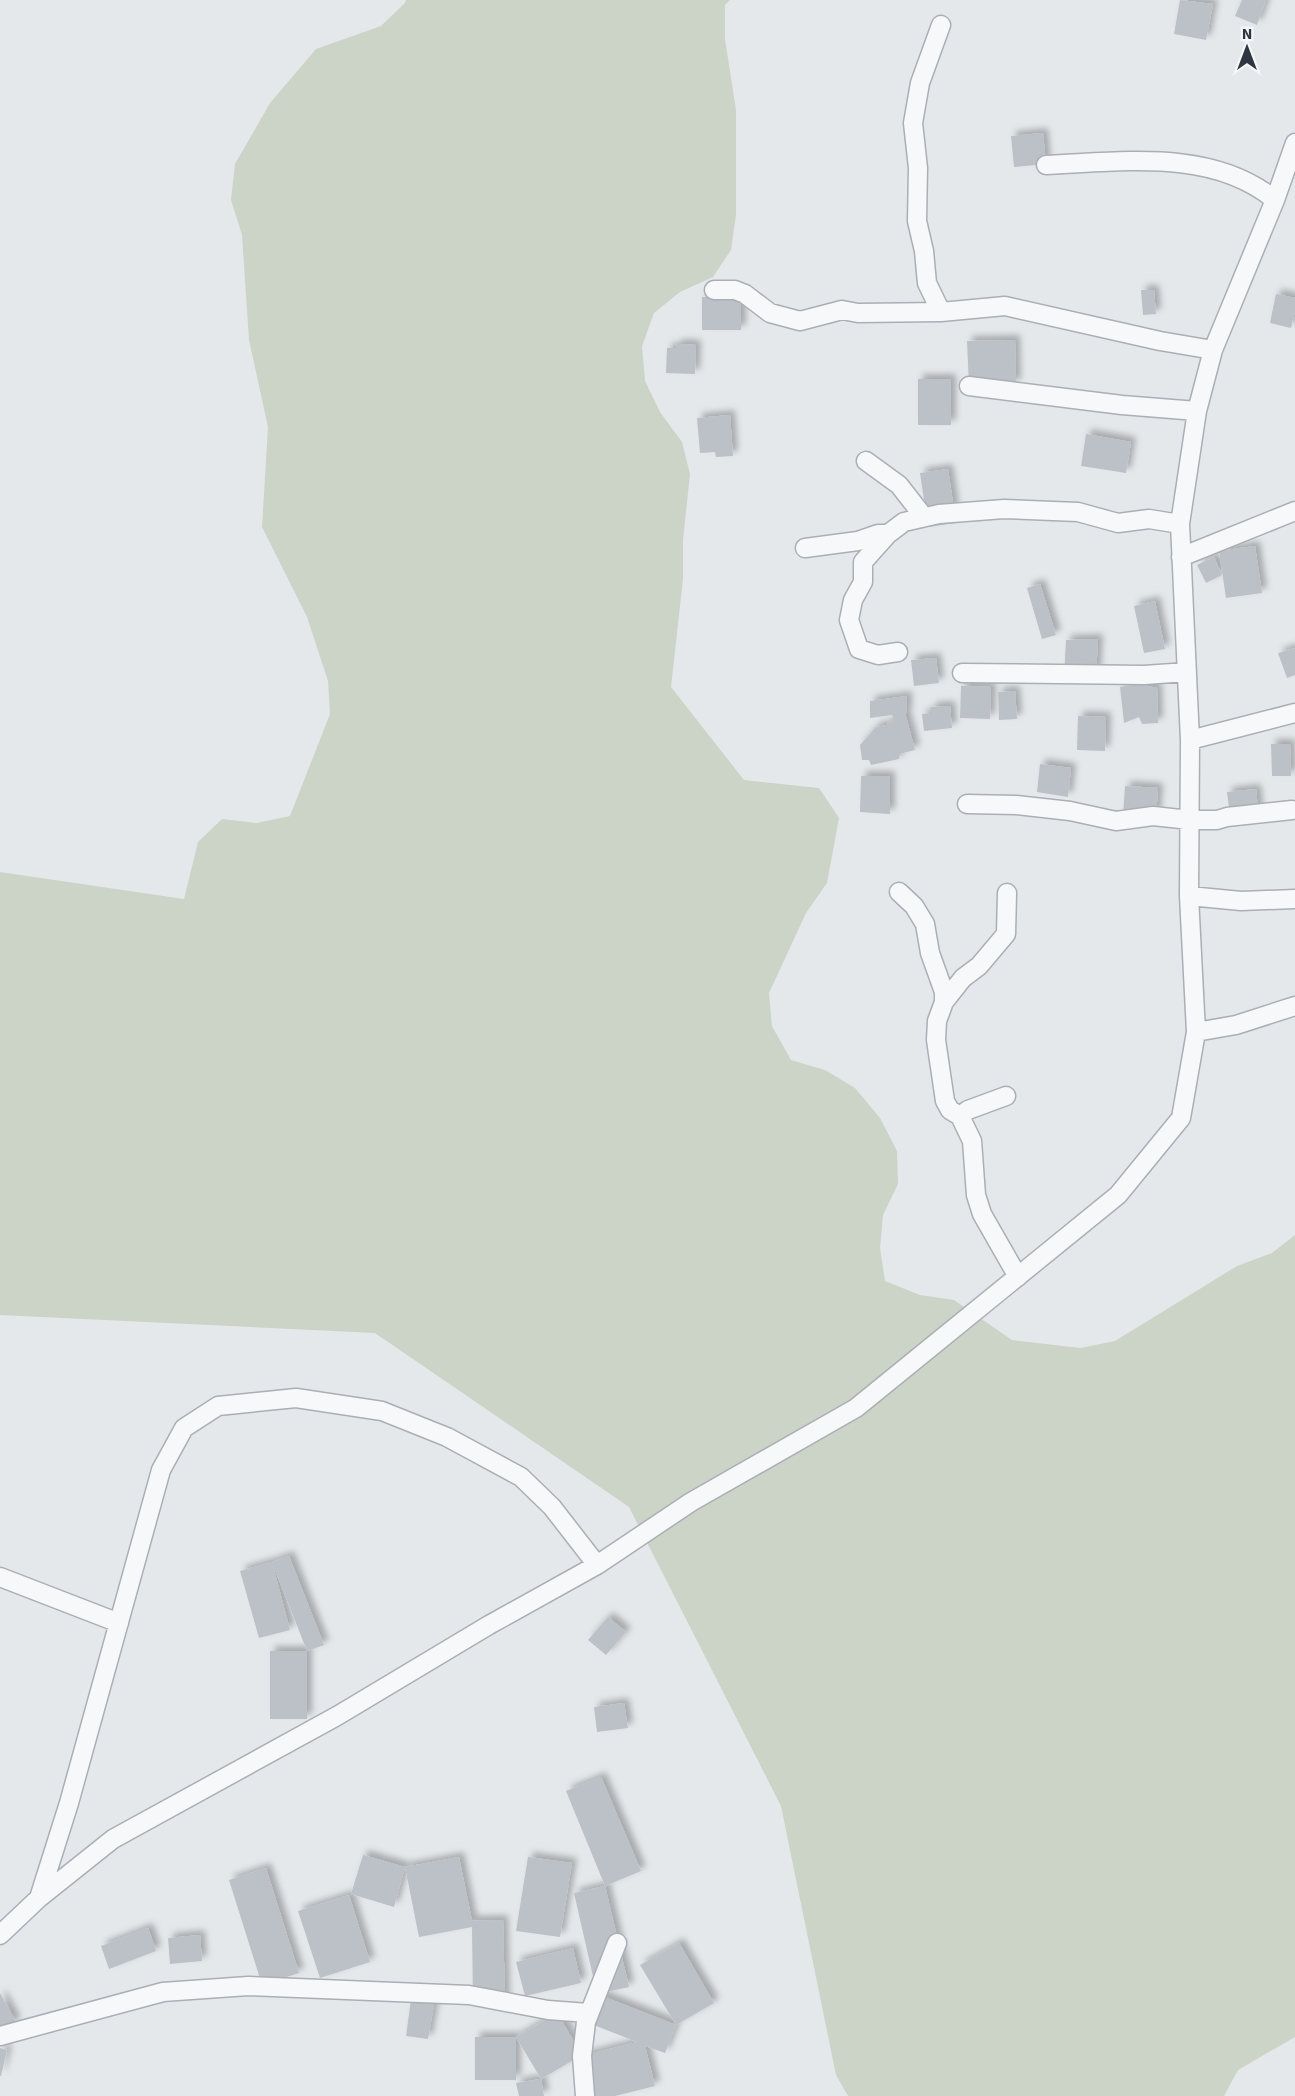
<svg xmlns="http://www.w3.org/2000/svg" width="1295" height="2096" font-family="'Source Sans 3',sans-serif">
	<defs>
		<filter id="shadow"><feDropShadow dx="5" dy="-5" stdDeviation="3" flood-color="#0004"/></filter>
	</defs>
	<rect width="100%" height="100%" fill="#e5e8eb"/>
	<!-- green -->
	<path fill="#cbd4c7" d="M406 0H730L725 5V39L736 110V215L731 250 713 277 680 292 654 313 642 346 645 381 660 412 682 442 690 474 683 540V579L671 687 744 780 819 788 839 818 827 883 806 913 769 993 772 1026 791 1060 825 1070 855 1088 880 1118 897 1151 898 1184 883 1215 880 1248 885 1281 920 1295 954 1300 1012 1340 1080 1348 1115 1341 1237 1266 1272 1253 1295 1235V2037L1238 2070 1224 2096H848L836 2075 781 1806 629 1507 375 1333 0 1315V872L184 899 198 842 222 819 257 823 290 816 330 714 328 681 307 617 262 527 268 427 249 340 242 235 231 200 235 164 270 103 316 49 381 26 405 3Z"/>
	<!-- building -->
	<path fill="#bcc1c7" filter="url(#shadow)" d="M1180 0 1213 4 1206 40 1174 34Z
		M1242 0H1266L1257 25 1235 16Z
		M1043 133 1046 164 1014 167 1011 136Z
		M1141 290H1154L1156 314 1143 315Z
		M1276 294 1295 298V310L1291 328 1270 323Z
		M741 296V330H702V297Z
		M1015 340 1016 384 969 386 967 341Z
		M677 344 696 345 695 374 666 373 667 348H676Z
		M918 379H951V425H918Z
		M730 415 733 456 716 457 715 452 700 453 697 418Z
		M1086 434 1131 442 1126 473 1081 466Z
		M948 469 956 523 928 527 920 473Z
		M1255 546 1262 593 1226 598 1219 551Z
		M1214 557 1222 575 1206 583 1197 565Z
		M1040 584 1056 635 1042 639 1027 588Z
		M1155 601 1165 649 1144 653 1134 606Z
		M1098 639 1096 675 1064 679 1066 640Z
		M1295 648V675L1287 678 1278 653Z
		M936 658 939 683 914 686 911 660Z
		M1139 684 1157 688 1158 723 1142 724 1139 717 1124 723 1120 687Z
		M961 686 991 687 990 719 960 718Z
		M1015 691 1017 719 999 720 998 692Z
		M907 696V713H905L915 750 899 754V759L871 765 869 760H862L860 745 876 727 887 725 889 722 894 721 892 715 870 718V701Z
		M950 706 952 728 924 731 922 714 931 713V707Z
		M1078 716 1106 717 1105 751 1077 750Z
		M1271 744H1290L1291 776H1272Z
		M1040 764 1071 768 1068 797 1037 792Z
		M861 776H890V814L860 812Z
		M1125 786 1158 788 1156 816 1123 815Z
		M1256 789 1259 819 1231 823 1227 792Z
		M289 1556 324 1645 307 1651V1719H270V1651H307L272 1562Z
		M272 1562 290 1630 259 1638 240 1571Z
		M608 1617 626 1632 606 1655 588 1640Z
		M624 1703 628 1728 597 1732 594 1707Z
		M601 1777 641 1871 605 1886 566 1791Z
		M363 1855 405 1867 394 1907 351 1894Z
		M459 1857 472 1921 503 1920 505 2003 473 2004 472 1927 419 1937 405 1867Z
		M528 1857 572 1863 560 1937 516 1931Z
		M266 1868 299 1973 262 1985 229 1880Z
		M605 1886 629 1987 597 1994 574 1893Z
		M349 1895 370 1962 320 1978 298 1911Z
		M148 1928 156 1951 109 1969 101 1946Z
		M200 1935 202 1961 170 1964 168 1938Z
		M679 1943 714 2003 676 2025 640 1965Z
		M573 1948 581 1983 525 1996 516 1962Z
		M0 1993 16 2022 2 2030 0 2026Z
		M597 1994 676 2025 665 2053 645 2046 655 2086 615 2096H593L582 2056 637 2042 586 2022Z
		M411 2000 434 2004 428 2039 406 2036Z
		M557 2013 582 2055 541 2079 516 2037Z
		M475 2037H516V2080H475Z
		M0 2048 7 2050 1 2076H0Z
		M541 2079 544 2096H519L516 2083Z"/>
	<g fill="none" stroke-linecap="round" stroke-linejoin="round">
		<defs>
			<path id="minor" d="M941 25 920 83 913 123 918 168 917 221 924 251 927 283 941 312
				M1046 165C1122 162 1212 148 1275 200
				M714 290H735L745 294 770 313 800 321 842 310 858 313 941 312 1005 306 1160 341 1213 350
				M969 386 1122 405 1197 411
				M866 461 899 485 924 517
				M805 548 858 541 878 534H888
				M1181 557 1295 511
				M898 652 878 655 859 649 849 620 853 600 863 582V562L888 534 904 522 939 514 1004 509 1078 512 1118 523 1149 519 1180 524
				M962 673 1144 675 1187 672
				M1190 740 1295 713
				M967 804 1016 805 1070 811 1116 821 1153 816 1190 820H1217L1227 817 1292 810
				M899 892 914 906 925 924 930 953 944 992V1002L937 1021 936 1040 945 1101 950 1110 960 1116 972 1141 976 1195 982 1214 1018 1277
				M1189 896 1241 901 1295 899
				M944 1002 963 978 979 966 1006 934 1007 893
				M1196 1032 1236 1025 1295 1006
				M960 1116 968 1110 1006 1096
				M0 1577 119 1623
				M39 1898 69 1803 161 1470 184 1428 218 1406 296 1398 382 1411 447 1437 521 1477 552 1507 597 1565
				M0 1935 39 1898 113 1839 337 1716 489 1625 597 1565 691 1502 856 1408 1118 1195 1181 1118 1196 1032 1189 896 1190 740 1180 524 1197 411 1213 350 1275 200 1295 143
				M0 2036 163 1992 248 1986 469 1995 548 2010 588 2013
				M585 2096 582 2056 586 2022 617 1943"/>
		</defs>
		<!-- minor casing -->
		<use href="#minor" stroke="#aaafb5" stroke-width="21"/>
		<!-- minor -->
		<use href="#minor" stroke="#f7f8f9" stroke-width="18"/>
	</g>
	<!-- north arrow -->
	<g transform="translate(1247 48)" stroke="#f4f6f8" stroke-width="4.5" paint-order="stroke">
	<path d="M0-4.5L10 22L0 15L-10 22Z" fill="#2e3642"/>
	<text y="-9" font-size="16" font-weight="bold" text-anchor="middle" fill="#2e3642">N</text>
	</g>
</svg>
